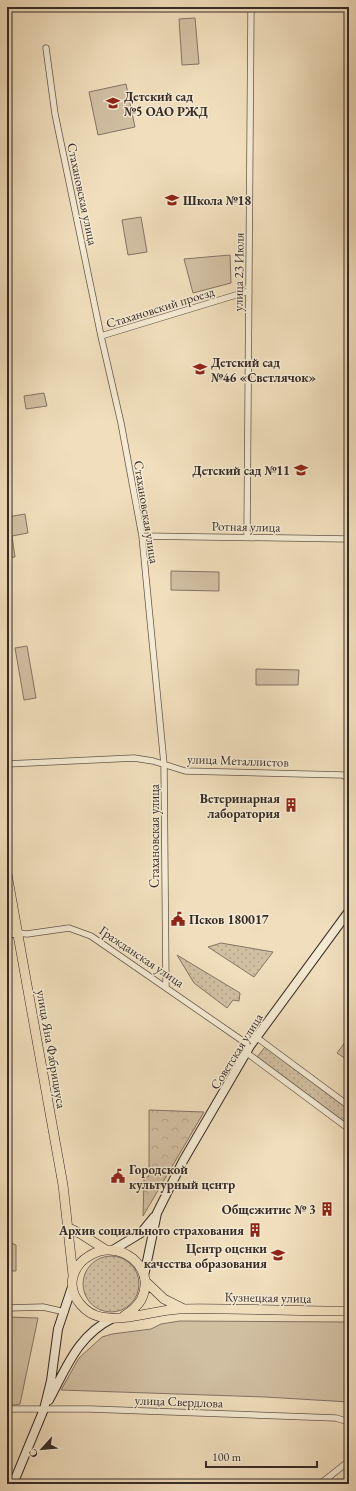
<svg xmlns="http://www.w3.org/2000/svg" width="356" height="1491" font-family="'EB Garamond',serif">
	<defs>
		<pattern id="grass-dots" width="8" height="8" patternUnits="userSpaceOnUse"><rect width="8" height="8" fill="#d1bfa2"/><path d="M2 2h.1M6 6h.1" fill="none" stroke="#b4a48b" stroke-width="1.8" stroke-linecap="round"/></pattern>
		<pattern id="forest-crowns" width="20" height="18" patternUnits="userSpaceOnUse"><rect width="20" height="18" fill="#d1bfa2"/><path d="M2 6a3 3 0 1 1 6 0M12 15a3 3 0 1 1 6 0" fill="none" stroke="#b4a48b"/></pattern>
	</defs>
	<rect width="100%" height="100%" fill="#f0debc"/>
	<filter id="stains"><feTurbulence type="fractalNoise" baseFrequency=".005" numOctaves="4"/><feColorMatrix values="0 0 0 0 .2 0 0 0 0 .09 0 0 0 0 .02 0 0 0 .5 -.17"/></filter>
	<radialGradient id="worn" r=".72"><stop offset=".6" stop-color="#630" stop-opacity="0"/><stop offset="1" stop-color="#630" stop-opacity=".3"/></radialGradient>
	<!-- grass -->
	<path fill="url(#grass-dots)" stroke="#847464" d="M221 943 273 952 254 977 208 947Z
		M177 955 240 993 239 1001 233 1000 227 1008 194 983Z
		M265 1047 349 1110V1125L257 1057Z
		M83 1284a28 28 0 1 1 56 0a28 28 0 1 1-56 0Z"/>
	<!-- forest -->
	<path fill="url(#forest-crowns)" stroke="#847464" d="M149 1110 204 1112 143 1216 144 1179 149 1176Z"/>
	<!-- park -->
	<path fill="#d1bfa2" stroke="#847464" d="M195 18 199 64 182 65 179 19Z
		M126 84 135 127 98 135 89 92Z
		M141 217 147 252 128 255 122 220Z
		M230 255 231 283 193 293 184 259Z
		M44 393 47 406 26 409 24 396Z
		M25 514 28 533 12 536 15 557 7 558V517Z
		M171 571 219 572V591L171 590Z
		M27 646 36 698 24 700 15 648Z
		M256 669 299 670 298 685H256Z
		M349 1037V1061L337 1053Z
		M9 1242 16 1245V1271H7V1243Z
		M7 1317 38 1318 20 1404 7 1406Z
		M180 1321 349 1322V1402L265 1397 61 1390 79 1358 102 1337 112 1334 151 1329 161 1324Z"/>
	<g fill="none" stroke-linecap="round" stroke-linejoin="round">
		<defs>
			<path id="street" d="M46 48 55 114 101 336 121 423 142 536 164 764 166 987
				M101 336 249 291
				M142 536 349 539
				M247 537 251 7
				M7 764 134 758 153 761 185 771 343 775 349 779
				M18 933 27 934 69 928 91 936 250 1046
				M256 1037 349 1106
				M247 1053 349 1129
				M7 1308 43 1307 65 1312
				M7 1409H90L336 1418 349 1422
				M320 1484 349 1461"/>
			<path id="secondary" d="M7 933H18
				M113 1250 141 1233 154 1217
				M144 1276 157 1213 183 1161 250 1046 349 911
				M49 1400C67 1367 77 1336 113 1318
				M13 1484 44 1409 51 1381 58 1329 72 1287"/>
			<path id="primary" d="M7 874 63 1185 73 1275
				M69 1228 81 1234 106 1250
				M145 1281 164 1299 182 1308
				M124 1316C130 1312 137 1307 141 1300 158 1267 119 1237 89 1256 79 1262 73 1271 72 1283 72 1299 86 1314 101 1317 123 1322 156 1310 179 1309 236 1308 293 1311 349 1311"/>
		</defs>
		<!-- street casing -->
		<use href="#street" stroke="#65574b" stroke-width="7"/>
		<!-- secondary casing -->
		<use href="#secondary" stroke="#372a25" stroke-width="10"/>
		<!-- primary casing -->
		<use href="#primary" stroke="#372a25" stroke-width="10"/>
		<!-- street -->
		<use href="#street" stroke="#f5ead3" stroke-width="5.5"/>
		<!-- secondary -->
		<use href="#secondary" stroke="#f5ead3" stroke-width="8"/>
		<!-- primary -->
		<use href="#primary" stroke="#f0debc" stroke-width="9"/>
	</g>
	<!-- icons -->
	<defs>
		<symbol id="school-bare" viewBox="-9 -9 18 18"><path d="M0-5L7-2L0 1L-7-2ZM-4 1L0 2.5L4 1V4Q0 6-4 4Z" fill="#8f2418" stroke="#f5ead3" stroke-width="2.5" paint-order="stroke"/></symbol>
		<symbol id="building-bare" viewBox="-9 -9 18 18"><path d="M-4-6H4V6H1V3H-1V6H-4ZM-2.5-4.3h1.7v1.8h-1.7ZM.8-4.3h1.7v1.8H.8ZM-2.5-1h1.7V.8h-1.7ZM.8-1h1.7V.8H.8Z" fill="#8f2418" stroke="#f5ead3" stroke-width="2.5" paint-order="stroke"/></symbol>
		<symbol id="civic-bare" viewBox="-9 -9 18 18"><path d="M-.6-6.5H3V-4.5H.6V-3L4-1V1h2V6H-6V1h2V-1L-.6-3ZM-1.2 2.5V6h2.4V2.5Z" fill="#8f2418" stroke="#f5ead3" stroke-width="2.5" paint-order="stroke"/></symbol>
		<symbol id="university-bare" viewBox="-9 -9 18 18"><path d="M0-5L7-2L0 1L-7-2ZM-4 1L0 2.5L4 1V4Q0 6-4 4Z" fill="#8f2418" stroke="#f5ead3" stroke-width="2.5" paint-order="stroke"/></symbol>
	</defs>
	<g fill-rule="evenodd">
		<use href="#school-bare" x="103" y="93" width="20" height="20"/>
		<use href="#school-bare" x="162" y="190" width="20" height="20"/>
		<use href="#school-bare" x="190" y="359" width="20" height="20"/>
		<use href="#school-bare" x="291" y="460" width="20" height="20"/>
		<use href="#building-bare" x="281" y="795" width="20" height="20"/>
		<use href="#civic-bare" x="168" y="909" width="20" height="20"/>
		<use href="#civic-bare" x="108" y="1166" width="20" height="20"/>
		<use href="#building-bare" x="317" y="1199" width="20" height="20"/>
		<use href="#building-bare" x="245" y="1220" width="20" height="20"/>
		<use href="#university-bare" x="268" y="1245" width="20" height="20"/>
	</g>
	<g text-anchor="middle" stroke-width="3" stroke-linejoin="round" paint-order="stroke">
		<!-- poi labels -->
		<g font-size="13" font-weight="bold" fill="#372a25" stroke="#f5ead3" text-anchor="start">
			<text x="124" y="101">Детский сад<tspan x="124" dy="15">№5 ОАО РЖД</tspan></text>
			<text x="183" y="205">Школа №18</text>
			<text x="211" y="367">Детский сад<tspan x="211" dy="15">№46 «Светлячок»</tspan></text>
			<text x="290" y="475" text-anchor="end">Детский сад №11</text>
			<text x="280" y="803" text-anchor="end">Ветеринарная<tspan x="280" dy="15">лаборатория</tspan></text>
			<text x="189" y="924">Псков 180017</text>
			<text x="129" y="1174">Городской<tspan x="129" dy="15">культурный центр</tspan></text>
			<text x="316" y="1214" text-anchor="end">Общежитие № 3</text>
			<text x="244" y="1235" text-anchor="end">Архив социального страхования</text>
			<text x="267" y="1253" text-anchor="end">Центр оценки<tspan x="267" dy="15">качества образования</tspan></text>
		</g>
		<!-- street labels -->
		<g font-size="13" fill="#372a25" stroke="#f5ead3">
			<text transform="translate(83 194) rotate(78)" y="5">Стахановская улица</text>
			<text transform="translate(238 272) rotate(-89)" y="5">улица 23 Июля</text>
			<text transform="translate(160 307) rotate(-17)" y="5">Стахановский проезд</text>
			<text transform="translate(147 512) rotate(81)" y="5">Стахановская улица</text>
			<text transform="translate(246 526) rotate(1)" y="5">Ротная улица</text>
			<text transform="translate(238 760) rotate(2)" y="5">улица Металлистов</text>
			<text transform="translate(154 836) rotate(-90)" y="5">Стахановская улица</text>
			<text transform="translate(142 956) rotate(34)" y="5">Гражданская улица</text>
			<text transform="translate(52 1049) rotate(80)" y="5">улица Яна Фабрициуса</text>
			<text transform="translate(236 1051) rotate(-58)" y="5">Советская улица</text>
			<text transform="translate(268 1297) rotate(1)" y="5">Кузнецкая улица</text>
			<text transform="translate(179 1401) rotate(2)" y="5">улица Свердлова</text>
		</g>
	</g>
	<!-- margin -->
	<rect width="356" height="1491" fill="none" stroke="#f0debc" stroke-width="24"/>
	<rect x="8" y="8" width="340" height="1475" fill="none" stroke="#372a25" stroke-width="2"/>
	<rect x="12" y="12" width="332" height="1467" fill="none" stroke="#372a25"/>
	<!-- north arrow -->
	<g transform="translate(42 1449) rotate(243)" stroke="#f5ead3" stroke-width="3" paint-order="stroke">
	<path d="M0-3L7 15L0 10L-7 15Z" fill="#372a25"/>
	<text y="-6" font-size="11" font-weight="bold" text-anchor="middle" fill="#372a25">С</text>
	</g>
	<!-- scale -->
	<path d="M206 1461v6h111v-6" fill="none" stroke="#372a25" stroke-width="2"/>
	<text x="212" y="1461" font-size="12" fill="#372a25" stroke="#f5ead3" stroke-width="3" paint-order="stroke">100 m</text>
	<rect width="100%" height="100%" filter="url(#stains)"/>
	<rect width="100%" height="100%" fill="url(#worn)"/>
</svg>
